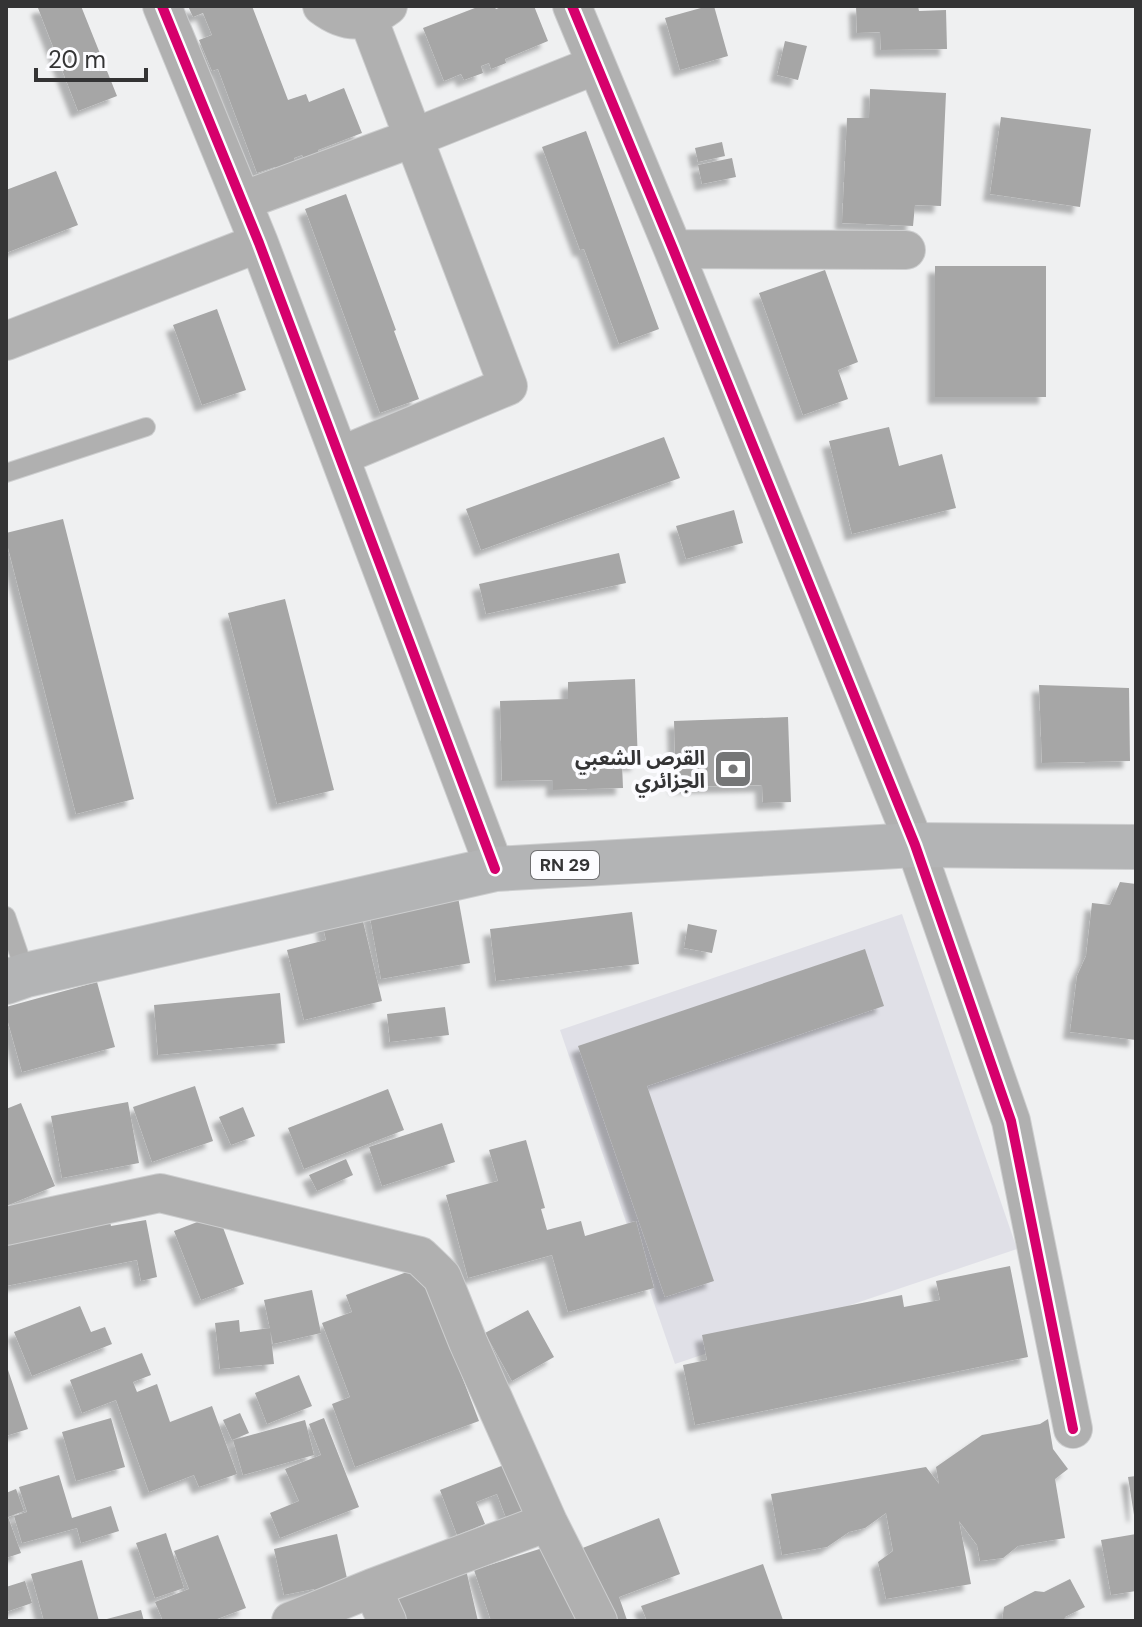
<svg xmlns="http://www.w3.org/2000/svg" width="1142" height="1627" font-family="'DM Sans','Noto Sans Arabic',sans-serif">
	<defs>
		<filter id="shadow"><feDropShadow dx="-7" dy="7" stdDeviation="2" flood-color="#0004"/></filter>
	</defs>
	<rect width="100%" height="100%" fill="#eff0f1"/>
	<!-- built -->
	<path fill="#e0e0e7" d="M902 914 1017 1249 675 1364 560 1030Z"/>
	<!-- building -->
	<path fill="#a6a6a6" filter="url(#shadow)" d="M42 6H81L117 96 78 111 38 8Z
		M188 6H252L288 100 306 94 309 102 344 88 362 133 318 150 320 155 305 161 302 155 294 158 297 165 277 173 275 167 257 173 218 69 212 71 199 40 212 35 203 13 193 17Z
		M480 6H494L496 9 504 6H534L548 41 505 59 506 63 491 69 489 63 481 66 483 73 464 80 461 74 444 81 423 28Z
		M708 6H714L728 56 680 70 665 18Z
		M856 6H918L919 11 946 10 947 49 881 50 880 32 857 33Z
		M785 41 807 46 798 80 777 75Z
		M870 89 946 93 941 206 915 205 913 226 842 223 847 118H869Z
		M1001 117 1091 129 1080 207 990 194Z
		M586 131 659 329 619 344 584 249 580 250 542 147Z
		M722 142 725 156 698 162 695 148Z
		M732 158 736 177 702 184 698 165Z
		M56 171 78 225 6 253V190Z
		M346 194 396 330 394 331 419 399 380 413 305 209Z
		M935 266H1046V397H935Z
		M825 270 858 362 838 370 848 399 803 415 759 293Z
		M217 309 246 390 202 405 173 325Z
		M889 427 899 466 942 454 956 508 852 534 829 441Z
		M664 437 680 478 481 550 466 509Z
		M734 510 743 543 686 559 676 526Z
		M63 519 134 799 76 814 6 540V533Z
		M619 553 626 583 486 614 479 584Z
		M285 599 334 790 277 804 228 613Z
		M635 679 638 764H622L623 788 553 790V780L502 781 500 701 568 699V682Z
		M1039 685 1129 688 1130 761 1042 763Z
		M788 717 791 802 763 803 762 785 676 787 674 721Z
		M1120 882 1136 884V1040L1070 1032 1077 976 1086 956 1092 903 1110 905Z
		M458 897 470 963 381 979 369 912Z
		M632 912 639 964 496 981 490 929Z
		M361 913 382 1001 304 1020 287 950 326 940 322 922Z
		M688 924 717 930 712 953 684 948Z
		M865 949 884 1006 647 1086 714 1281 665 1297 578 1046Z
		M97 982 115 1047 22 1072 6 1015V1007Z
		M280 993 285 1043 158 1055 154 1005Z
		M445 1007 449 1035 390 1042 387 1014Z
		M195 1086 213 1141 152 1162 133 1107Z
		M388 1089 404 1130 304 1169 288 1128Z
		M128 1102 139 1163 62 1178 51 1116Z
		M21 1103 55 1186 6 1206V1109Z
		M243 1107 255 1136 231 1145 219 1117Z
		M442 1123 455 1162 382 1186 369 1147Z
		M526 1140 545 1208 541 1209 547 1230 581 1221 585 1236 636 1221 654 1288 568 1312 552 1255 468 1278 446 1195 498 1181 489 1150Z
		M346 1159 353 1175 317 1191 309 1175Z
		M108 1213 111 1226 146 1220 157 1277 141 1281 137 1260 6 1286V1232Z
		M218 1214 244 1284 201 1300 174 1231Z
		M1010 1266 1028 1357 695 1425 683 1365 707 1360 702 1335 902 1295 904 1307 940 1300 936 1281Z
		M420 1267 479 1421 355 1467 332 1404 350 1397 322 1323 352 1312 346 1295Z
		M312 1290 321 1333 273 1344 264 1300Z
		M80 1306 91 1332 105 1327 112 1344 32 1376 14 1332Z
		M528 1310 554 1357 512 1381 485 1333Z
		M239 1320 240 1332 270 1328 274 1364 220 1369 215 1323Z
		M142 1353 151 1375 133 1382 137 1392 157 1384 170 1422 212 1406 237 1474 199 1487 194 1475 149 1492 116 1400 82 1413 70 1380Z
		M6 1364 28 1429 6 1436Z
		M299 1375 312 1406 267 1424 255 1393Z
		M240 1413 249 1433 232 1440 223 1420Z
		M111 1418 125 1467 76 1481 62 1432Z
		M324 1418 359 1507 280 1538 270 1513 299 1501 285 1469 321 1455 309 1424Z
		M1048 1419 1053 1449 1068 1469 1055 1479 1065 1538 1018 1546 1003 1558 980 1561 977 1545 959 1521 971 1584 886 1599 878 1562 893 1551 886 1513 865 1528 849 1532 827 1547 782 1555 771 1494 926 1467 939 1484 936 1467 982 1435 1040 1424Z
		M305 1420 314 1455 243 1475 233 1440Z
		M509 1463 530 1514 508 1523 497 1494 476 1502 485 1524 457 1535 440 1490Z
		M59 1475 72 1518 111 1506 119 1531 81 1543 77 1528 22 1543 14 1516 27 1512 19 1487Z
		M1136 1476V1515H1134L1128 1477Z
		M16 1489 24 1511 8 1517 21 1553 6 1558V1493Z
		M659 1518 680 1574 619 1597 627 1620 602 1621 575 1551Z
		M166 1533 184 1588 155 1598 136 1543Z
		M337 1534 351 1596 318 1604 314 1589 284 1595 274 1549Z
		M1136 1534V1591L1111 1595 1101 1540Z
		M218 1535 246 1608 212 1621H163L155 1602 189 1589 174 1551Z
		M552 1545 577 1621H491L474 1570Z
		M82 1560 99 1621H44L31 1574Z
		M464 1561 478 1621H399L391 1584Z
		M763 1564 783 1620 647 1621 641 1606Z
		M1070 1579 1085 1607 1065 1617 1064 1621H1002L1004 1607 1035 1591 1044 1592Z
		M25 1581 32 1603 6 1612V1587Z
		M141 1610 144 1621H104L103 1620Z"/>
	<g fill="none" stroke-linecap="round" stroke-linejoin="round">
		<defs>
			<path id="lane" d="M6 473 146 427
				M6 916 26 975"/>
			<path id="street" d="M162 6 259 243 495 869
				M322 6C346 24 364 24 388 6
				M572 6 673 249 915 845 1011 1121 1073 1429
				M242 201 413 138 596 65
				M673 249 906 250
				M6 341 259 243
				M340 456 508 386 368 18
				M6 1226 160 1193 420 1256 442 1277 468 1342 548 1522 598 1621
				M372 1588 387 1621
				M291 1621 372 1588 548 1522"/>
			<path id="primary" d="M6 982 26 975 495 869 915 845 1136 847"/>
		</defs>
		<!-- lane casing -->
		<use href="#lane" stroke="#cdcecf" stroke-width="20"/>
		<!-- street casing -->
		<use href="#street" stroke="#cdcecf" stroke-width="40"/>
		<!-- primary casing -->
		<use href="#primary" stroke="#cdcecf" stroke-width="46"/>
		<!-- lane -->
		<use href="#lane" stroke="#b0b0b0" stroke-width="18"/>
		<!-- street -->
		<use href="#street" stroke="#b0b0b0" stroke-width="38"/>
		<!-- primary -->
		<use href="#primary" stroke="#b3b4b5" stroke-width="44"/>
		<defs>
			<path id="cycleway" d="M162 6 259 243 495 869
				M572 6 673 249 915 845 1011 1121 1073 1429"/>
		</defs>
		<!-- cycleway casing -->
		<use href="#cycleway" stroke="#fcfcff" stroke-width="15"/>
		<!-- cycleway -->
		<use href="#cycleway" stroke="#d6006c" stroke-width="10"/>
	</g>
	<!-- icons -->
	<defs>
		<symbol id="bank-square" viewBox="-11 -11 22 22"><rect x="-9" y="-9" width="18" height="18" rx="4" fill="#757677" stroke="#fcfcff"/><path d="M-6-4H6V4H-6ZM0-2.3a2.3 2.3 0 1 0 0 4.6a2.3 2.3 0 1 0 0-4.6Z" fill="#fff"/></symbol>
	</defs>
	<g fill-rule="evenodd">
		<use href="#bank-square" x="711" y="747" width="44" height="44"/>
	</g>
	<g text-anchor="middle" stroke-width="8" stroke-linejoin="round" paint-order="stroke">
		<!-- shield labels -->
		<rect fill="#fcfcff" stroke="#707072" stroke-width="2" x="531" y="851" width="68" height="28" rx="6"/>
		<g font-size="18" font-weight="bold" fill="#343435">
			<text x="565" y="871">RN 29</text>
		</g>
		<!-- poi labels -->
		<g font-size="20" font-weight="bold" fill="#343435" stroke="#fcfcff" text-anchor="end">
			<text x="705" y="765">القرص الشعبي<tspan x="705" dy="23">الجزائري</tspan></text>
		</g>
	</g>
	<!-- border -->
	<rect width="1142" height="1627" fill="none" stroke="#343435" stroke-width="16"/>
	<!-- scale -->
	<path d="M36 68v12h110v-12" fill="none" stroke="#343435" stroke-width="4"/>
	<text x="48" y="68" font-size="24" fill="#343435" stroke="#fcfcff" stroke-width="6" paint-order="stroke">20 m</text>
</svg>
